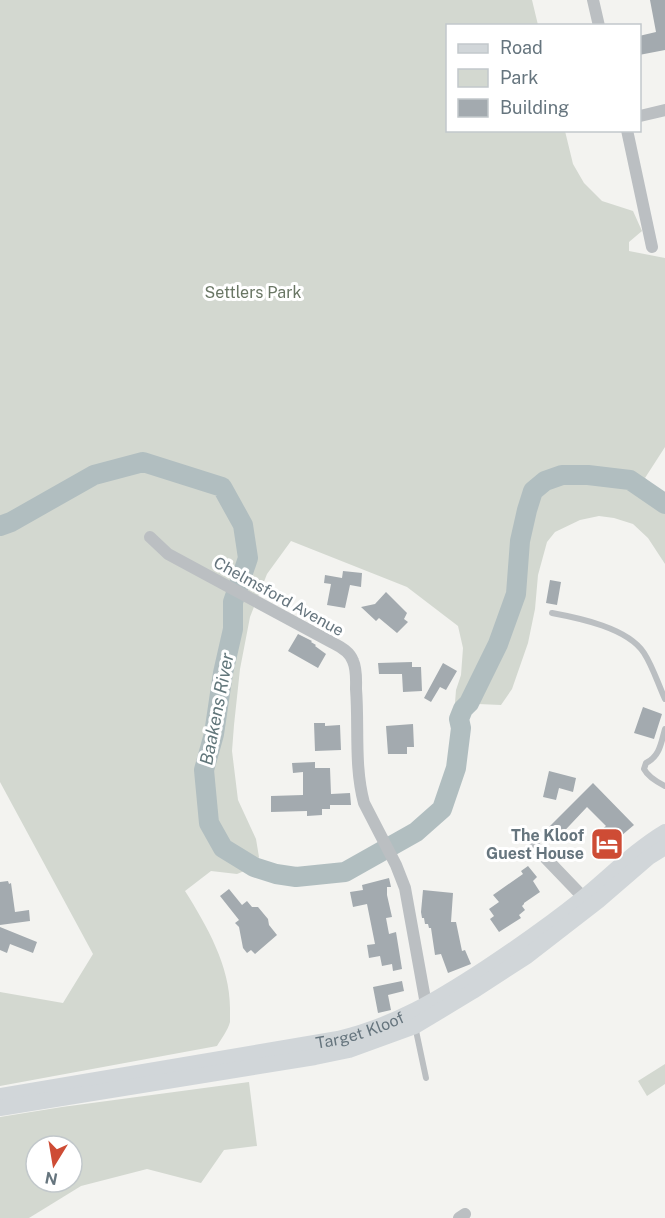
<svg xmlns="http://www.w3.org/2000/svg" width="665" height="1218" font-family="'Public Sans',sans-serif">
	<rect width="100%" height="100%" fill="#f3f3f0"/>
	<!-- green -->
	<path fill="#d3d8d0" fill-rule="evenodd" d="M0 0H532L538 25 448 26V130L565 131 573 164 584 183 602 201 633 211 642 231 629 242V251L665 258V447L645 478 665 495V564L648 538 633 524 614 518 599 516 580 520 555 532 547 542 538 575 535 609 528 643 512 689 501 705 455 703 456 690 461 675 463 648 458 626 407 587 291 541 267 574 250 617 240 669 234 725 232 751 238 800 256 839 259 857 254 867 237 874 211 871 185 891C207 926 230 966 230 1008 230 1012 230 1017 230 1022 228 1030 221 1039 217 1046L0 1086V992L63 1003 93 954 0 782Z
		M665 1064V1084L647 1096 638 1081Z
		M249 1082 257 1146 224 1150 201 1183 147 1169 81 1186 29 1218H0V1117L62 1107ZM36 1146H72V1182H36Z"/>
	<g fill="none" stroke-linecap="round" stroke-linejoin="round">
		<!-- river -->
		<path stroke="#b1bec0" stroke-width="20" d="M0 526 11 522 94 475 143 462 222 487 243 525 248 558 233 602V629L223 673 214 734 204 770 209 823 223 848 254 867 276 874 296 877 345 872 416 832 442 809 456 768 461 728 459 719 463 709 469 703 498 644 516 594 520 541 527 510 533 491 545 481 562 475H588L630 480 665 504"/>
	</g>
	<!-- building -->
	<path fill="#a3aaaf" d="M650 0H665V50L639 55V36L656 32Z
		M343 571 362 573 361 587 350 585 345 608 327 605 331 584 324 583 325 575 342 578Z
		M550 580 561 582 557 605 546 603Z
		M386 592 407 613 404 619 408 622 397 633 379 618 376 621 361 607 375 604Z
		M298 634 312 641 311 642 316 645 315 646 326 654 318 668 288 651Z
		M412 662V667H421L422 691 403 692 402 674H379L378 663Z
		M443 663 457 671 446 690 440 687 431 702 424 698Z
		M643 707 662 714 654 739 634 733Z
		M314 723H325V726L340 725 341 750 315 751Z
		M413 724 414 747H407V754H388L386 726Z
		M315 762V768H330L331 794 350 793 351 805H330V809H322V815L307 816V811L271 812V796L303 795V772L293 773 292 763Z
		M549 771 576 778 573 792 559 788 556 800 543 797Z
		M593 783 634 825 615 841 619 846 607 857 591 838 606 826 587 807 554 842 544 832Z
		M528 866 537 877 533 881 540 892 524 903V904L522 906 525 910 519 915 521 918 499 932 490 919 494 916 489 909 499 902 493 895 523 874 521 871Z
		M389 878 391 887H387V895L392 917 386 918 389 934 396 932 402 969 393 971 392 964 382 966 380 956 369 958 367 945 375 944 367 904 353 907 350 892 363 890 362 885Z
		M8 881 9 884 11 883 15 912 29 910 30 921 0 925V882Z
		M229 889 242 905 247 901 252 907H258L268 919 269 925 277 935 255 954 251 950 247 953 243 948 239 927 235 923 239 920 220 896Z
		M423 890 453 893 451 922H456L462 951 465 950 471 964 448 973 441 954 435 955 431 928H429L428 924H425L424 918H422L421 912Z
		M0 927 37 942 33 953 10 944 7 953 0 950Z
		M402 981 404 991 388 995 391 1010 378 1013 373 987Z"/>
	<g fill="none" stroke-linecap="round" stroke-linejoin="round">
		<!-- lane -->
		<path stroke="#bbbfc2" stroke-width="6" d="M552 613C579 618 628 628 644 653 653 667 658 684 665 699
			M665 729C661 743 660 756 646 763L644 769C648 777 657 782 665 786
			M415 1026 426 1078"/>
		<!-- street -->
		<path stroke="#bbbfc2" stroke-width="12" d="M593 0 599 26
			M640 116 665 110
			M627 130 652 247
			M150 537 168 554 333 643C341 647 350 652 353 661 357 670 356 681 356 689 359 726 354 766 364 803L396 865 405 888 427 1010
			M535 847 583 897
			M459 1218 465 1214"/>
		<!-- secondary -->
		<g stroke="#d1d6d9" stroke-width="16">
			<path id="s1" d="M0 1096 338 1039C396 1025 437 1000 486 968 519 946 552 923 583 898 610 876 635 850 665 832"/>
			<path d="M0 1108 315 1057 349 1050 415 1026 473 991 527 956 598 901 649 857 665 847"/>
		</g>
	</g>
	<!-- icons -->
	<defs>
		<symbol id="hotel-square" viewBox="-11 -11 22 22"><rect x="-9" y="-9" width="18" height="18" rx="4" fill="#ce4c35" stroke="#fff"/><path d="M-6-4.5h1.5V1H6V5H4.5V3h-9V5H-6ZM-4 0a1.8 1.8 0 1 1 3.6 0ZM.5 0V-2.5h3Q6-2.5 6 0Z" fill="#fff"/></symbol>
	</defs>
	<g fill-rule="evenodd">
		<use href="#hotel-square" x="588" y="825" width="38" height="38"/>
	</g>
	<g text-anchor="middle" stroke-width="6" stroke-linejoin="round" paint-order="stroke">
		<!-- park labels -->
		<g font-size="16" fill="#697664" stroke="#fff">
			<text x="253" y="298">Settlers Park</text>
		</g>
		<!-- street labels -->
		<g font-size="16" fill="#66757e" stroke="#fff">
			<text transform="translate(279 596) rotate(29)" y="6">Chelmsford Avenue</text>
			<text dy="6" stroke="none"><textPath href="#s1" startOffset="366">Target Kloof</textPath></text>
		</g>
		<!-- poi labels -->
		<g font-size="16" font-weight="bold" fill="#66757e" stroke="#fff" text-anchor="end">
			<text x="584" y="841">The Kloof<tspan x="584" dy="18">Guest House</tspan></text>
		</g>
		<!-- water labels -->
		<g font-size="18" font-style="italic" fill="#62777b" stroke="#fff">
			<text transform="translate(217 709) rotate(-79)" y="6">Baakens River</text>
		</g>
	</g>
	<!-- legend -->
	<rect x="446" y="24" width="195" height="108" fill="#ffffff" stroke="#c2c8cb" stroke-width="1.5"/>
	<rect x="458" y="44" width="30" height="9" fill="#d1d6d9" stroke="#c2c8cb" stroke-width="1.5"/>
	<text x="500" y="54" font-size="18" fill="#66757e">Road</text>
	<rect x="458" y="69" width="30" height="18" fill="#d3d8d0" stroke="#c2c8cb" stroke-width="1.5"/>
	<text x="500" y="84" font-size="18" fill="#66757e">Park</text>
	<rect x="458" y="99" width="30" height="18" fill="#a3aaaf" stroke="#c2c8cb" stroke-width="1.5"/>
	<text x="500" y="114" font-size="18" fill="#66757e">Building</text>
	<!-- north arrow -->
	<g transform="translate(54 1164) rotate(191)"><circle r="28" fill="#ffffff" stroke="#c2c8cb" stroke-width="1.5"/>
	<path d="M0-4.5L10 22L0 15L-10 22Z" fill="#ce4c35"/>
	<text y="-9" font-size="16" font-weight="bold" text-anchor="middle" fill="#66757e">N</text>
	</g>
</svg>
